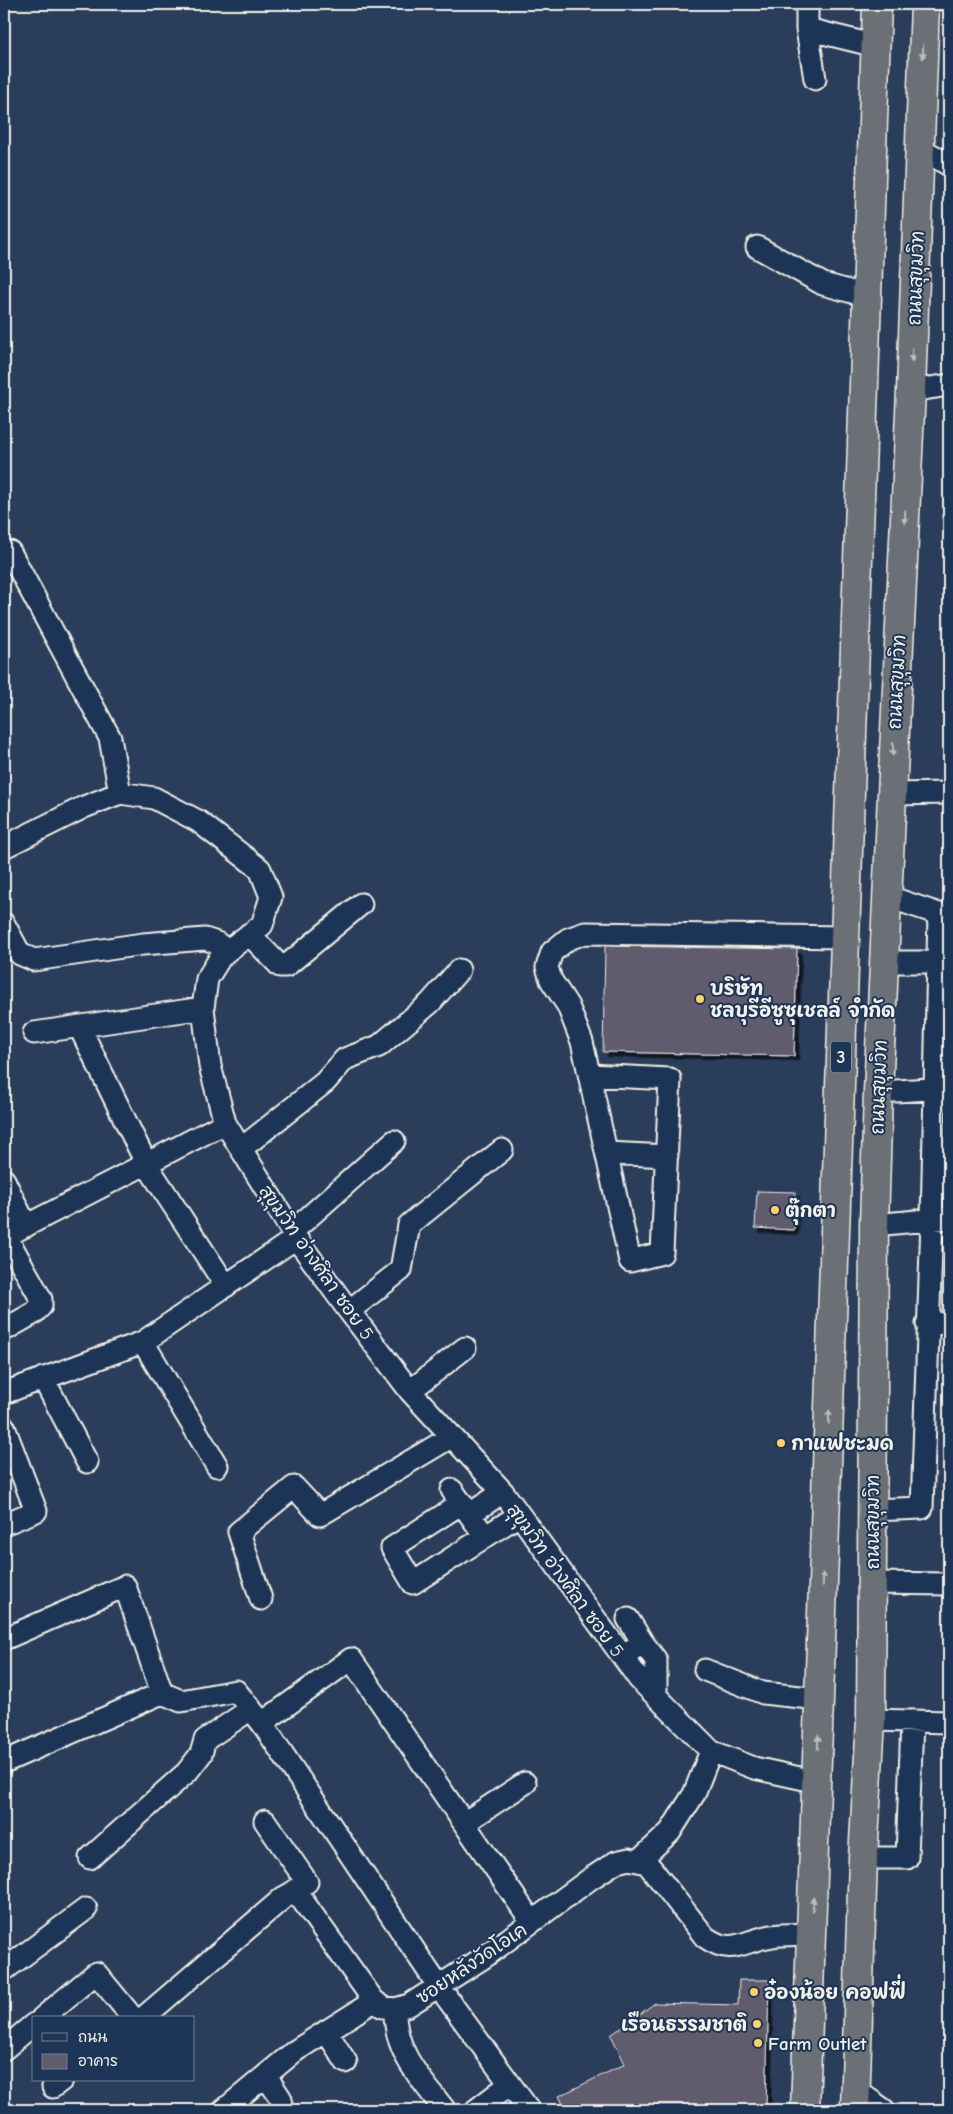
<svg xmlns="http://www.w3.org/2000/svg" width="953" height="2114" font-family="'Comic Neue','Playpen Sans Thai',sans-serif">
	<defs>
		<filter id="shadow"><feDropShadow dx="4.5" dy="4.5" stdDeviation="0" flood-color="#0009"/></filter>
	</defs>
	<rect width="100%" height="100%" fill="#2a3d5b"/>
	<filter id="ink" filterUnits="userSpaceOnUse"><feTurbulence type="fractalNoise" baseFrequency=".02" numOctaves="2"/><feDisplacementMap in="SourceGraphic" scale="10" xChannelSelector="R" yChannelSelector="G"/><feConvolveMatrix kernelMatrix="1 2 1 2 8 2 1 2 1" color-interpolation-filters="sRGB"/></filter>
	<g filter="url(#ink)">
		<!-- building -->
		<path fill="#605c6d" stroke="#f4f1e8" filter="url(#shadow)" d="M605 946 797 949 794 1056 603 1052Z
			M757 1191 795 1192 794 1230 755 1228Z
			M739 1980H769L766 2110H566L559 2096 625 2064 611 2035 655 2003 738 2005Z"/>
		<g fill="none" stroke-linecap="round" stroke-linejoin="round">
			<defs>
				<path id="minor" d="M807 4V29L815 79
					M807 29 876 46
					M920 148 949 165
					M757 247 823 284 867 296
					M911 391 949 385
					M10 552 110 738 120 793
					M891 794 949 793
					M4 847 84 807 120 793 154 798 198 821 260 869 271 897 262 925 227 951 220 958 207 979 203 1008 210 1066 225 1123 296 1238 349 1311 410 1391 503 1492 639 1679 711 1751 754 1768 818 1782
					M4 924 20 954 34 960 143 944 205 939 217 943 227 951
					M249 934 280 966H286L361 904
					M883 962H949
					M79 1026 147 1165 226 1286
					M34 1033 203 1008
					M590 1075 670 1079 662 1253 630 1261 582 1042 568 1006 551 980 547 967 552 952 568 939 585 933 845 937
					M878 1092 949 1088
					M241 1149 325 1082 345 1059 379 1046 430 1003 459 970
					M607 1153 667 1156
					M4 1180 26 1226
					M874 1225 949 1218
					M292 1232 394 1141
					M4 1237 225 1123
					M349 1311 401 1270 409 1225 502 1150
					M927 1324 949 1323
					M4 1330 34 1313 41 1306V1299L6 1236
					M143 1342 217 1466
					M43 1378 87 1462
					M410 1391 465 1348
					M4 1393 143 1342 296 1238
					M4 1427 36 1511 4 1524
					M452 1490 485 1536
					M462 1503 392 1548 413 1583 519 1515
					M872 1510 922 1508 932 1220 939 914 886 896
					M470 1514 503 1492
					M872 1583 949 1584
					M261 1599 239 1532 294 1487 320 1515 451 1437
					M628 1619 643 1643 630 1651
					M4 1639 125 1586 162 1693 181 1701 236 1691 262 1723 439 1987 529 2110
					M643 1643 656 1660V1696
					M705 1670 763 1693 819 1699
					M871 1720 949 1722
					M262 1723 351 1659 532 1922
					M4 1762 162 1693
					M265 1821 307 1882 292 1893
					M464 1823 525 1783
					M90 1858 187 1772 201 1754 205 1740 251 1709
					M863 1858H907L912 1721
					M640 1860 670 1832 694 1794 711 1751
					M4 1970 86 1909
					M395 2009C394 2051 419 2077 444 2109
					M42 2018 96 1973 133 2018
					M143 2018 283 1898 292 1893 300 1897 374 2001 383 2007 395 2009 409 2005 483 1958 590 1879 616 1862 629 1859 647 1863 705 1937C733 1957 743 1940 772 1936 785 1934 799 1935 812 1934
					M326 2031 346 2062
					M4 2049 34 2024
					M266 2076 281 2099
					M53 2087 62 2080
					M856 2090 884 2110
					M224 2110 295 2051 374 2001
					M476 2110 510 2084"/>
				<path id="highway" d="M805 2110 877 4
					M855 2110 863 1858 871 1720 874 1225 878 1092 911 391 925 4"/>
			</defs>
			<!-- minor casing -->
			<use href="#minor" stroke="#f4f1e8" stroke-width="25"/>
			<!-- highway casing -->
			<use href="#highway" stroke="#f4f1e8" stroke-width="31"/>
			<!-- minor -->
			<use href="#minor" stroke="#1d3557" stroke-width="21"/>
			<!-- highway -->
			<use href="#highway" stroke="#6a7074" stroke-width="28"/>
		</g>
		<!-- one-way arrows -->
		<defs><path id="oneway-solid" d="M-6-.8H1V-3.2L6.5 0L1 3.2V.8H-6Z" transform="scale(1.25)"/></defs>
		<g fill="#bdbdba">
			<use href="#oneway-solid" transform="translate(923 52) rotate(92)"/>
			<use href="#oneway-solid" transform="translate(912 355) rotate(92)"/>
			<use href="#oneway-solid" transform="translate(905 517) rotate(93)"/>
			<use href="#oneway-solid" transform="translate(893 749) rotate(93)"/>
			<use href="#oneway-solid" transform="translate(829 1417) rotate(-88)"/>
			<use href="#oneway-solid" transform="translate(823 1579) rotate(-88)"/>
			<use href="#oneway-solid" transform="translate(818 1742) rotate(-89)"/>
			<use href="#oneway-solid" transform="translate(813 1904) rotate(-88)"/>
		</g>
	</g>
	<!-- markers -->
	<g fill="#ffd166" stroke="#1d3557" stroke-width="2">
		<circle cx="700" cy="999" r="5"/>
		<circle cx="775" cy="1210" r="5"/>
		<circle cx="781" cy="1443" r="5"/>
		<circle cx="754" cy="1992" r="5"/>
		<circle cx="757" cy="2024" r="5"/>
		<circle cx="758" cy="2043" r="5"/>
	</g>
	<g text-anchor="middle" stroke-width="4" stroke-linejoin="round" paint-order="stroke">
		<!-- shield labels -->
		<rect fill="#1d3557" stroke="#b4b9bc" stroke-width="1" x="831" y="1041.5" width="20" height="31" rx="4"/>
		<g font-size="18" font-weight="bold" fill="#f4f1e8">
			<text x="841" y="1063">3</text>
		</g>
		<!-- street labels -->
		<g font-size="19" fill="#f4f1e8" stroke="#1d3557">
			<text transform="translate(915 278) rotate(-88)" y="7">ถนนสุขุมวิท</text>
			<text transform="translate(896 682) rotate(-87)" y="7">ถนนสุขุมวิท</text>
			<text transform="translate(878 1087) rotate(-88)" y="7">ถนนสุขุมวิท</text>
			<text transform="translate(317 1262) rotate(55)" y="7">สุขุมวิท อ่างศิลา ซอย 5</text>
			<text transform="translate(872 1522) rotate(-90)" y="7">ถนนสุขุมวิท</text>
			<text transform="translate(566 1580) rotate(54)" y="7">สุขุมวิท อ่างศิลา ซอย 5</text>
			<text transform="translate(471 1963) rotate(-34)" y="7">ซอยหลังวัดโอเค</text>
		</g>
		<!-- poi labels -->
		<g font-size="19" font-weight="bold" fill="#f4f1e8" stroke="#1d3557" text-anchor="start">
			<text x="710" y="995">บริษัท<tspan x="710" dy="22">ชลบุรีอีซูซุเชลล์ จำกัด</tspan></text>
			<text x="785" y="1217">ตุ๊กตา</text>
			<text x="791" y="1450">กาแฟชะมด</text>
			<text x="764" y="1999">อ๋องน้อย คอฟฟี่</text>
			<text x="747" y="2031" text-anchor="end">เรือนธรรมชาติ</text>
			<text x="768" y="2050">Farm Outlet</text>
		</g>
	</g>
	<!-- margin -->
	<rect width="953" height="2114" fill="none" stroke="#1d3557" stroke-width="20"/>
	<rect x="10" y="10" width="933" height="2094" fill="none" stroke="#f4f1e8" stroke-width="2" filter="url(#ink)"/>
	<!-- legend -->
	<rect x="32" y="2016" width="162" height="65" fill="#1d3557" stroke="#738091"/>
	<rect x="42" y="2033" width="25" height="8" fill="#1d3557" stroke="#738091"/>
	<text x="78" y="2042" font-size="15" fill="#f4f1e8">ถนน</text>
	<rect x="42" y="2054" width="25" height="15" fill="#605c6d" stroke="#738091"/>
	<text x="78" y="2066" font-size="15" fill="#f4f1e8">อาคาร</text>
</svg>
